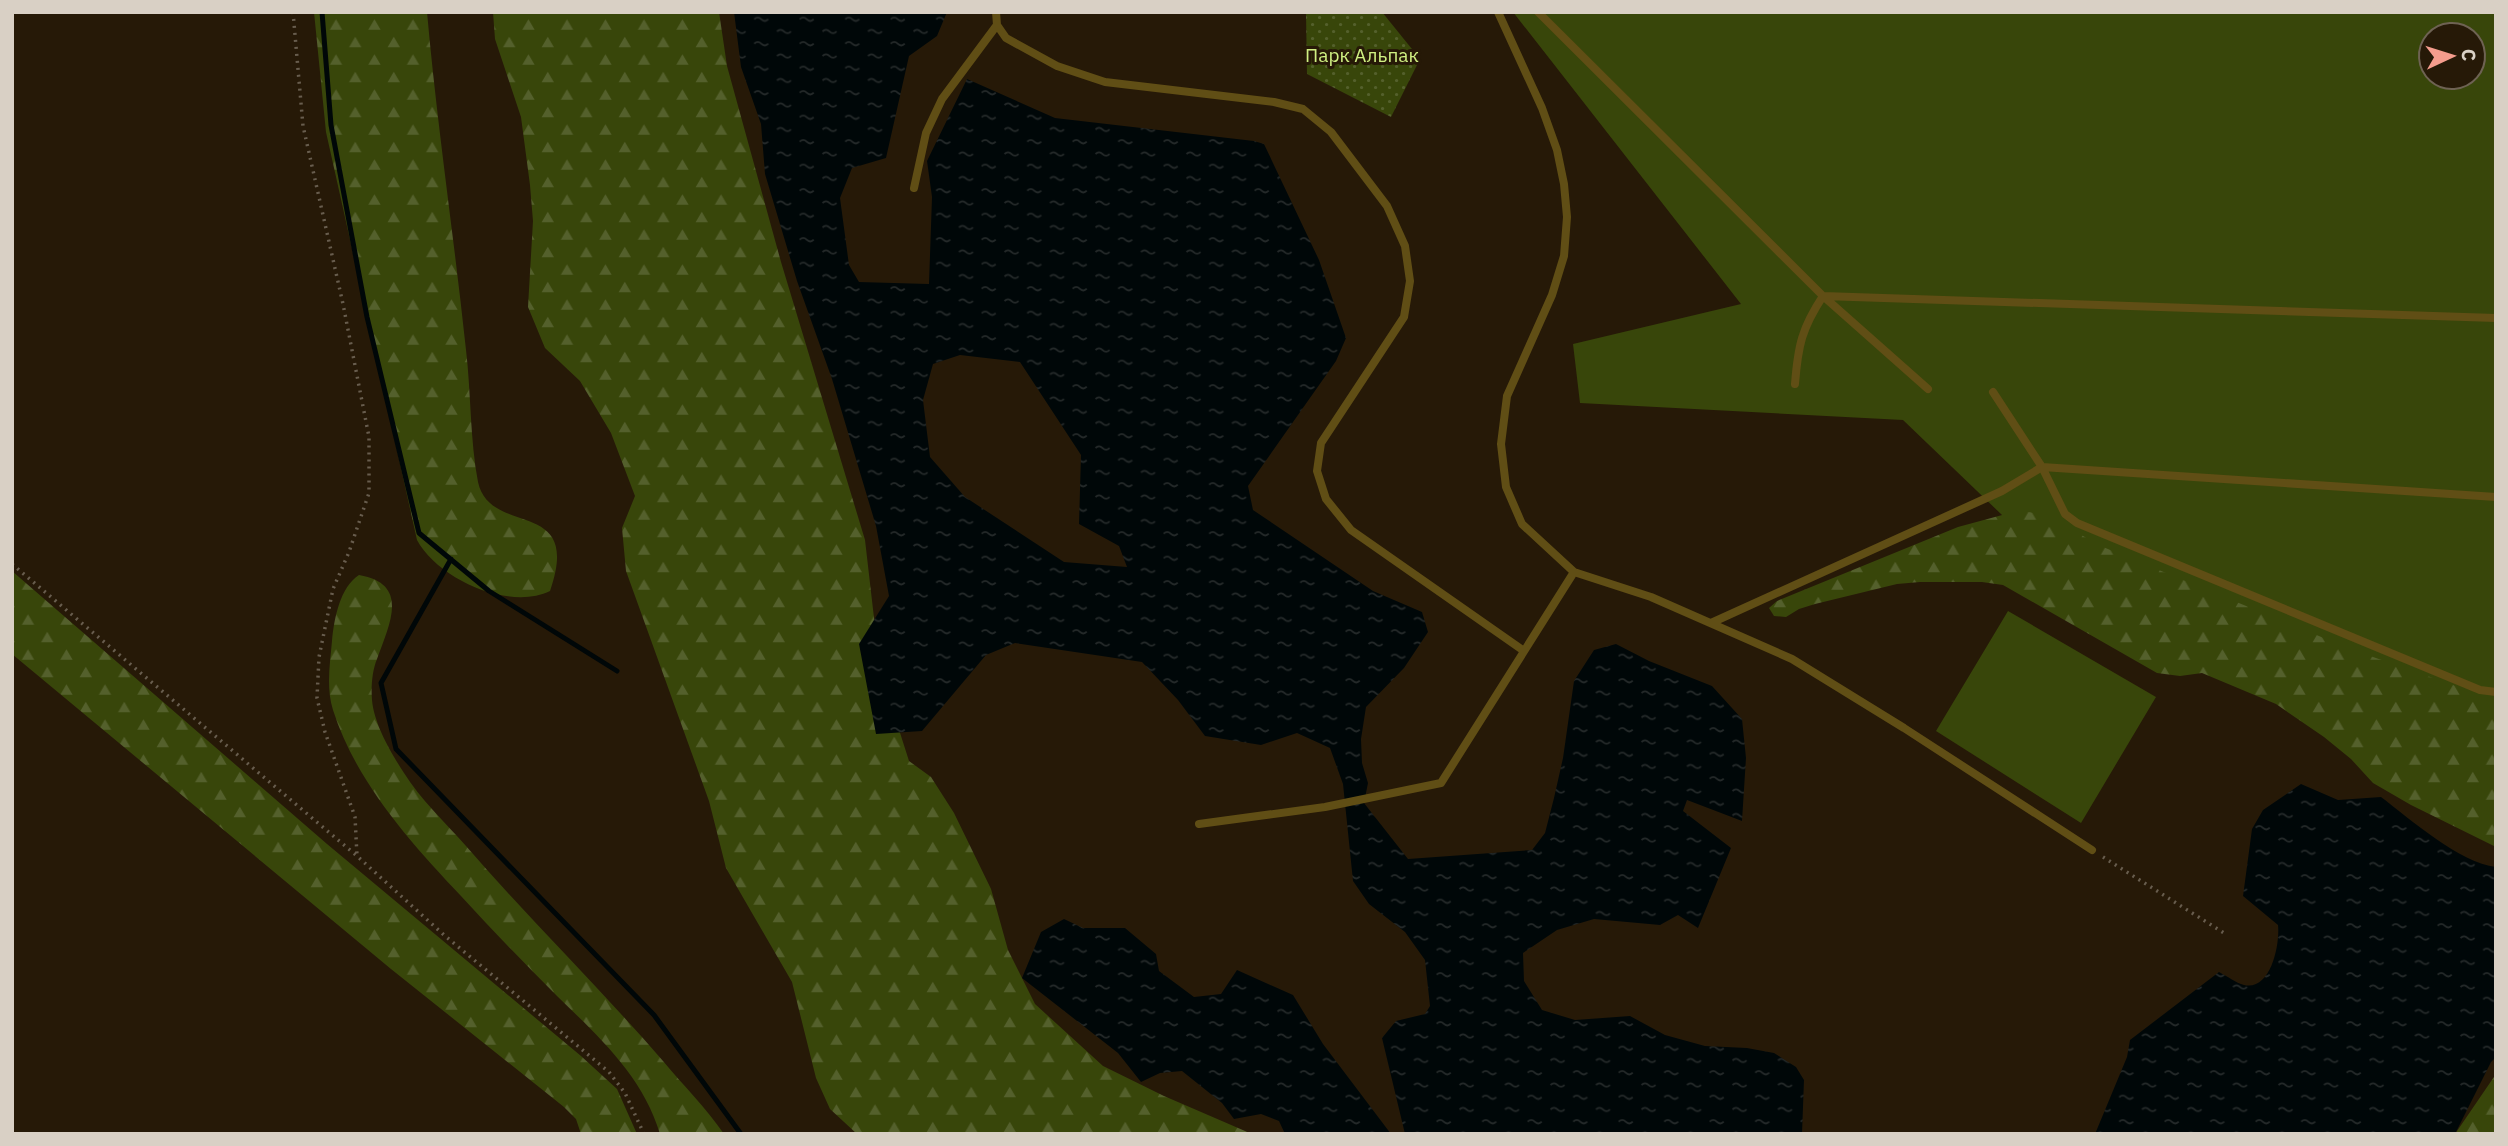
<svg xmlns="http://www.w3.org/2000/svg" width="2508" height="1146" font-family="'IBM Plex Sans',sans-serif">
	<defs>
		<pattern id="forest-firs" width="22" height="20" patternUnits="userSpaceOnUse" patternTransform="scale(1.75)"><rect width="22" height="20" fill="#38460a"/><path d="M5 1l3.5 6h-7zM16 11l3.5 6h-7z" fill="#54602c"/></pattern>
		<pattern id="park-dots" width="8" height="8" patternUnits="userSpaceOnUse" patternTransform="scale(1.75)"><rect width="8" height="8" fill="#38460a"/><path d="M2 2h.1M6 6h.1" fill="none" stroke="#54602c" stroke-width="1.8" stroke-linecap="round"/></pattern>
		<pattern id="water-ripples" width="26" height="14" patternUnits="userSpaceOnUse" patternTransform="scale(1.75)"><rect width="26" height="14" fill="#000708"/><path d="M2 4q2-2 4 0t4 0M15 11q2-2 4 0t4 0" fill="none" stroke="#252a2a"/></pattern>
	</defs>
	<rect width="100%" height="100%" fill="#261907"/>
	<!-- grass -->
	<path fill="#38460a" fill-rule="evenodd" d="M1513 12H2496V707L2026 538 1903 420 1580 403 1573 344 1741 304ZM2431 35H2473V77H2431Z
		M2008 611 2156 697 2081 823 1936 731Z"/>
	<!-- forest -->
	<path fill="url(#forest-firs)" d="M314 12H427C437 125 454 237 466 350 471 391 470 441 478 482 490 538 583 496 550 591 509 611 438 579 417 540L326 132Z
		M493 12H719L727 66 781 262 865 540 880 670 909 761 931 777 954 813 991 889 1008 950 1035 1004 1103 1066 1164 1096 1252 1134H857L830 1109 816 1078 792 982 726 868 709 801 626 571 622 528 635 496 611 433 580 381 545 348 528 307 533 221 530 185 521 117 495 39Z
		M2017 511C2052 512 2073 532 2103 547L2353 650 2496 700V847L2411 805 2373 783 2351 759 2324 737 2276 704 2202 673 2180 676 2157 673 2003 585 1982 582H1920L1897 584 1815 604 1799 609 1786 617 1774 616 1769 608 1777 601 1958 527Z
		M12 571 327 844 581 1056 617 1089 637 1134H581L576 1119 564 1107 391 969 12 654Z
		M359 575C411 584 389 625 377 659 372 671 371 687 372 700 374 724 391 753 404 773 420 799 445 822 466 846 529 919 599 987 663 1061 683 1085 706 1108 724 1134H660C643 1076 598 1036 557 996 524 963 492 930 461 896 410 842 356 782 333 710 326 687 330 664 332 641 334 619 340 587 359 575Z
		M2496 1074V1134H2455Z"/>
	<!-- park -->
	<path fill="url(#park-dots)" d="M1306 12H1382L1420 59 1391 117 1307 74Z"/>
	<!-- water -->
	<path fill="url(#water-ripples)" fill-rule="evenodd" d="M734 12H947L937 36 909 56 886 158 852 168 840 198 849 265 859 282 929 284 932 197 927 161 967 79 1055 118 1254 141 1264 144 1319 260 1346 338 1336 361 1248 486 1253 510 1373 591 1422 612 1428 632 1404 668 1366 707 1361 739 1362 763 1368 783 1364 803 1408 859 1532 850 1545 833 1554 798 1563 758 1574 681 1594 650 1616 644 1649 661 1712 686 1742 719 1746 758 1742 821 1687 800 1683 811 1731 848 1698 928 1678 915 1660 925 1594 919 1557 930 1523 953 1524 981 1542 1010 1575 1020 1630 1016 1665 1035 1705 1046 1747 1048 1774 1053 1796 1067 1804 1080 1802 1134H1405L1382 1038 1396 1021 1425 1014 1430 1006 1425 960 1405 932 1369 904 1353 881 1343 784 1330 748 1297 733 1261 745 1205 736 1178 700 1142 662 1015 643 986 655 922 731 876 734 859 644 889 596 876 526 832 379 797 281 765 174 761 124 741 67ZM960 355 1020 362 1081 455 1079 524 1119 546 1127 567 1064 562 965 497 930 457 923 400 933 364Z
		M2301 784 2338 800 2381 797C2410 819 2460 863 2496 867V1057L2491 1062 2455 1134H2095L2127 1057 2130 1040 2219 972C2227 976 2236 983 2244 985 2271 991 2280 944 2278 925L2243 896 2252 829 2263 810Z
		M1064 919 1083 928H1125L1156 954 1159 971 1194 997 1221 994 1237 970 1293 995 1323 1044 1391 1134H1285L1279 1121 1261 1114 1234 1119 1222 1103 1182 1071 1160 1073 1141 1082 1118 1053 1022 978 1041 932Z"/>
	<g fill="none" stroke-linecap="round" stroke-linejoin="round">
		<!-- stream -->
		<path stroke="#000708" stroke-width="5" d="M322 12 331 125 367 317 419 533 489 591 617 671
			M451 559 381 683 396 749 654 1015 741 1134"/>
		<!-- path -->
		<path stroke="#685d4e" stroke-width="3.5" stroke-dasharray="2 5" stroke-linecap="butt" d="M293 12 303 126 343 304 369 437V493L349 552 333 589 319 657 317 698 325 732 355 817 357 856
			M12 564 357 856 444 935 609 1072 625 1093 644 1134
			M2103 857 2224 933"/>
		<!-- service -->
		<path stroke="#604e15" stroke-width="8" d="M996 12 997 25 1006 38 1057 66 1105 82 1274 102 1303 109 1331 132 1387 206 1405 246 1410 281 1404 317 1321 443 1317 471 1326 499 1351 530 1524 651
			M1498 12 1542 108 1557 150 1564 184 1567 217 1564 256 1552 295 1507 396 1501 444 1506 487 1522 524 1574 572 1651 597 1792 659 1904 728 2092 850
			M1538 12 1823 296 1928 389
			M914 188 926 133 942 99 997 25
			M1795 384C1798 345 1802 328 1823 296L2496 318
			M1993 392 2042 467 2065 514 2077 523 2480 690 2496 692
			M1711 623 2002 491 2042 467 2496 497
			M1199 824 1325 807 1441 783 1574 572"/>
	</g>
	<g text-anchor="middle" stroke-width="6" stroke-linejoin="round" paint-order="stroke">
		<!-- park labels -->
		<g font-size="19" fill="#d0f082" stroke="#261907">
			<text x="1362" y="62">Парк Альпак</text>
		</g>
	</g>
	<!-- border -->
	<rect width="2508" height="1146" fill="none" stroke="#d9d0c5" stroke-width="28"/>
	<!-- north arrow -->
	<g transform="translate(2452 56) rotate(86)"><circle r="33" fill="#261907" stroke="#6e6253" stroke-width="2"/>
	<path d="M0-5L12 26L0 18L-12 26Z" fill="#f59d8d"/>
	<text y="-10" font-size="19" font-weight="bold" text-anchor="middle" fill="#d9d0c5">С</text>
	</g>
</svg>
